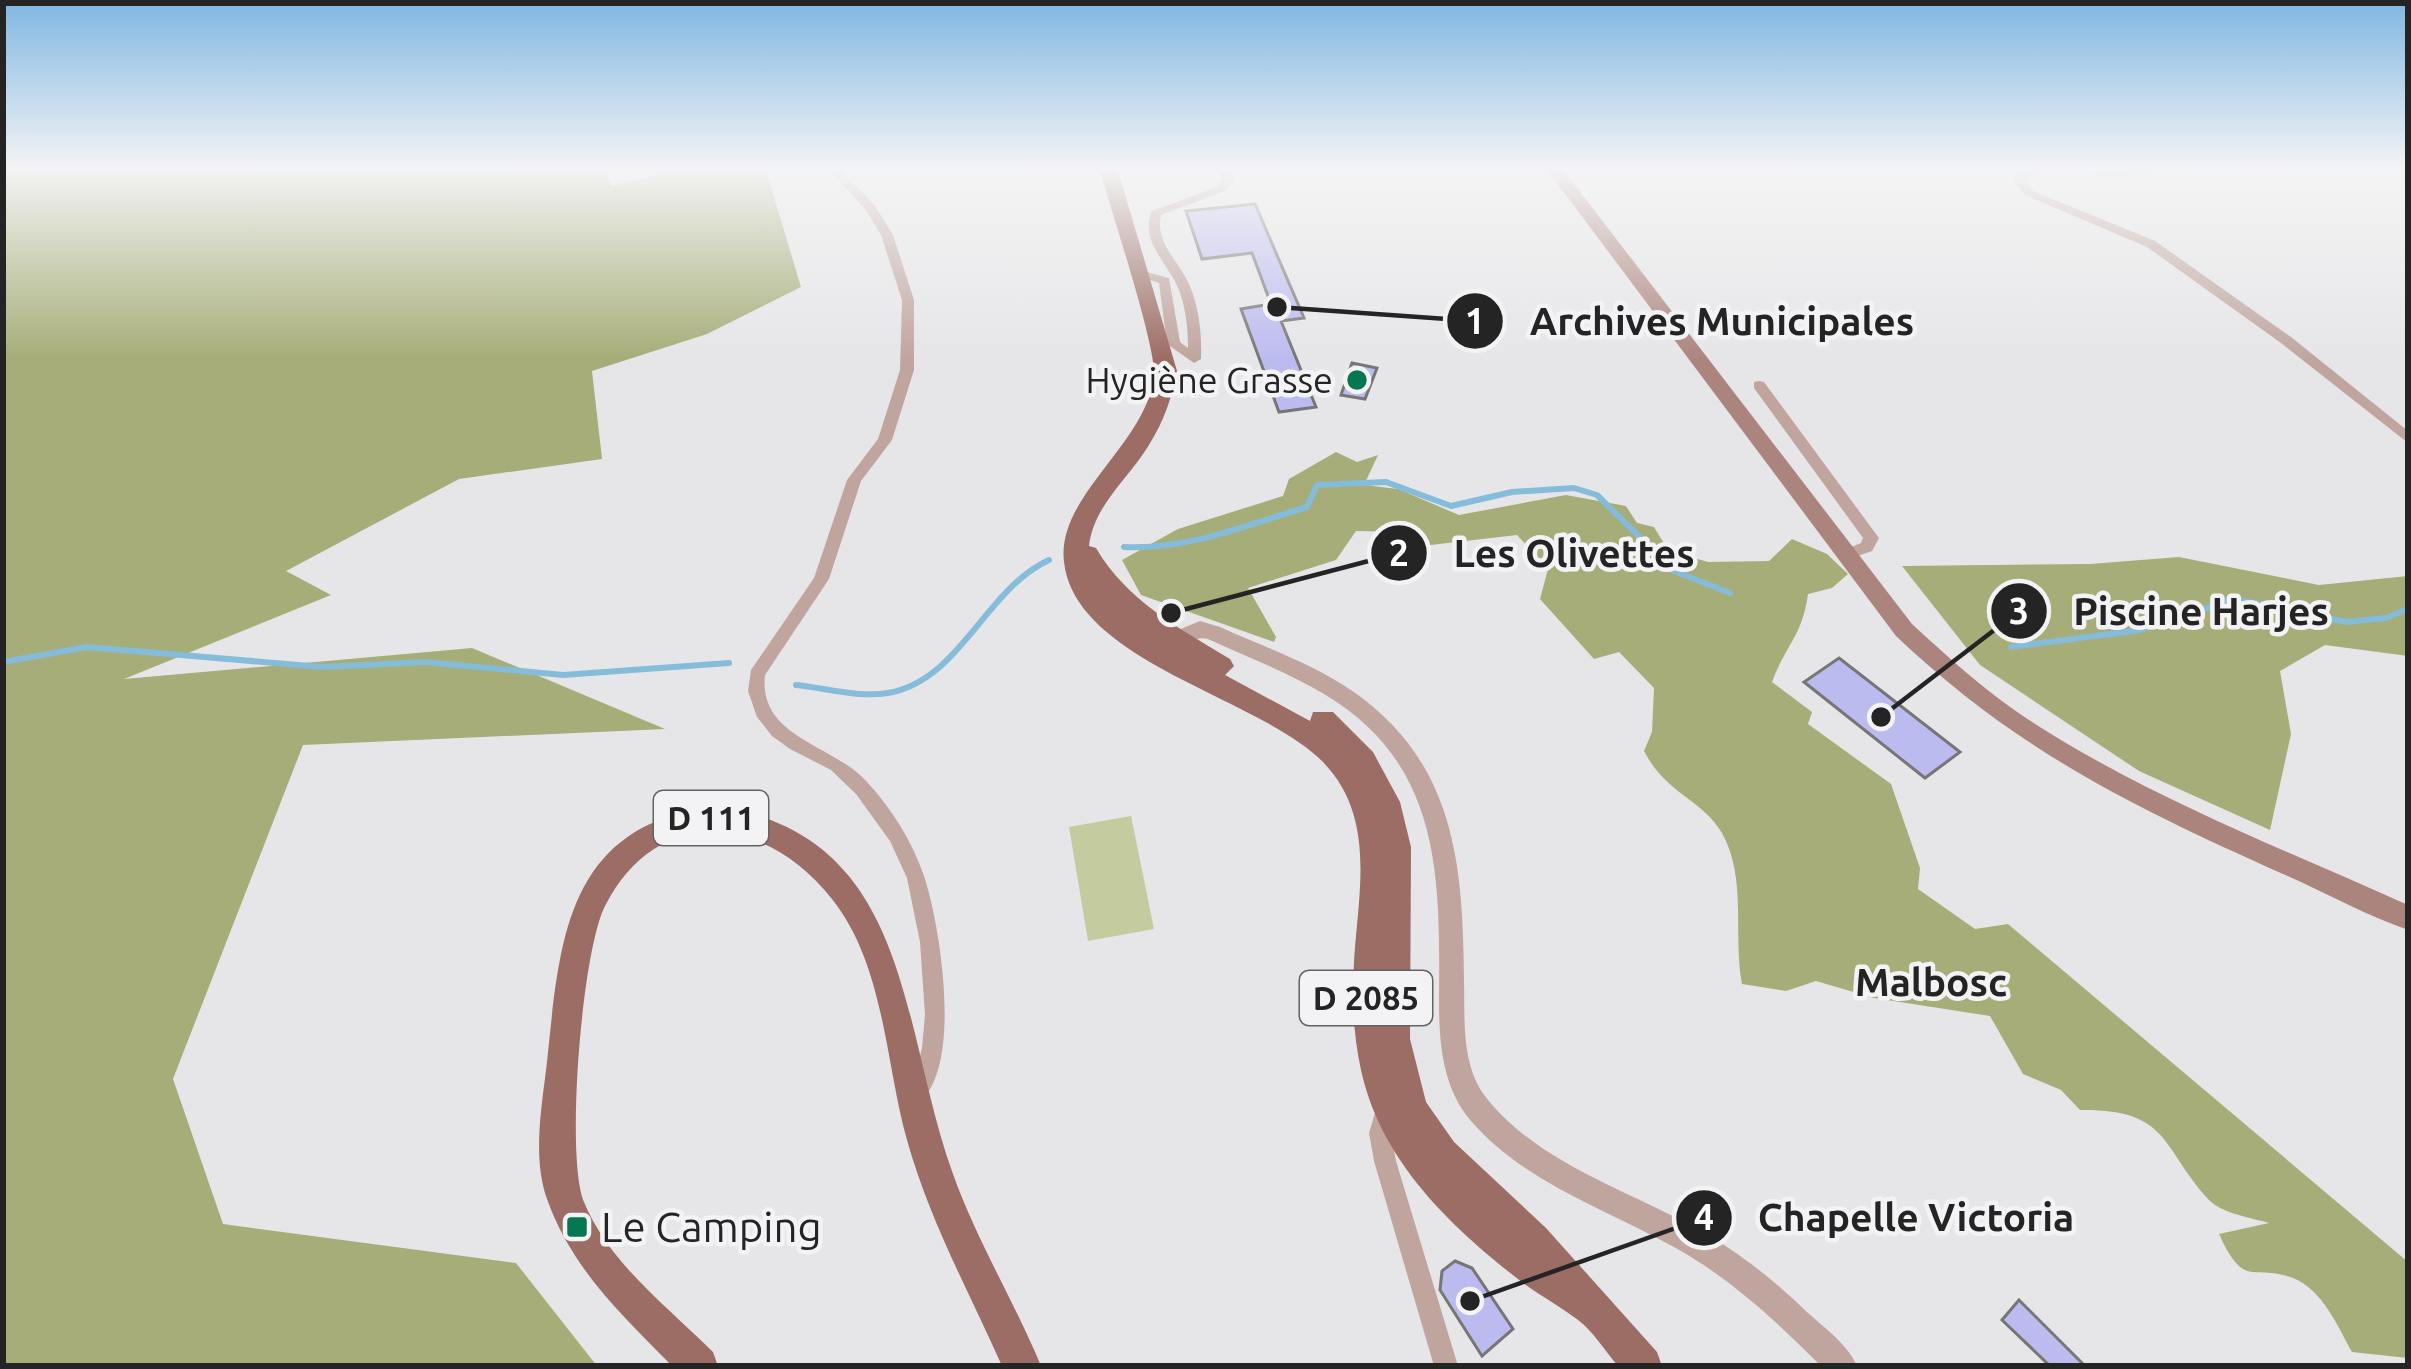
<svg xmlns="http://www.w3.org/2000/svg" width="2411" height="1369" font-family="Ubuntu,sans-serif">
	<rect width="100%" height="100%" fill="#e6e6e8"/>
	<!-- green -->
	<path fill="#c4cb9e" d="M1131 816 1154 929 1088 941 1069 827Z"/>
	<!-- forest -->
	<path fill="#a6ad78" d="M3 167H604L611 186 690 167H765L801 287 707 334 592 371 602 459 459 479 286 571 331 595 124 679 472 648 665 729 303 745 173 1079 223 1224 516 1263 597 1366H3Z
		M1336 452 1357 462 1378 455 1364 485 1398 489 1459 515 1566 495 1626 506 1637 523 1654 527 1668 550 1708 562 1769 561 1792 539 1827 554 1848 574 1832 588 1808 594C1802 637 1786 644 1772 682L1812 712 1808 724 1891 784 1920 868 1918 889 1975 929 2008 924 2408 1262V1358L2352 1352C2338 1327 2323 1290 2293 1278 2253 1263 2245 1291 2219 1234L2269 1223C2252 1218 2221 1213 2209 1200 2160 1146 2170 1109 2080 1110L2061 1090 2023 1074 1990 1016 1874 998 1816 981 1786 991 1742 984C1733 936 1747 877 1722 833 1702 799 1666 794 1644 751L1652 732 1654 688 1619 652 1594 659 1540 599 1548 569 1517 535 1422 546 1406 532 1356 531 1336 560 1248 588 1276 637 1274 642 1141 595 1122 560 1178 529 1283 496 1289 479Z
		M2179 557 2319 585 2408 576V656L2325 645 2280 671 2291 734 2270 830 2139 771 1980 665 1902 566 2090 564Z"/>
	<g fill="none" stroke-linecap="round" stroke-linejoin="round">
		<!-- stream-far1 -->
		<path stroke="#84bcda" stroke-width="4.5" d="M2093 174 2293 167"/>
		<!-- stream -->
		<path stroke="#84bcda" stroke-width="6" d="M1124 547C1189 550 1246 525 1307 507L1317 485 1386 482 1451 506 1512 492 1574 488 1597 495 1674 571 1730 593
			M2011 647 2141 630 2234 599 2346 622 2386 618 2408 609
			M3 662 87 647 322 667 425 662 563 675 729 663
			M796 685C825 688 859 698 888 693 961 680 984 590 1049 560"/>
	</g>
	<!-- building -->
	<path fill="#bcbbef" stroke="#767677" stroke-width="3" d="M1255 204 1304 318 1281 321 1316 407 1279 412 1241 309 1271 304 1252 253 1202 259 1186 211Z
		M1352 363 1377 368 1365 399 1341 395Z
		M1839 658 1960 752 1925 778 1804 682Z
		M1455 1261 1472 1268 1513 1329 1482 1356 1440 1290 1442 1271Z
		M2019 1300 2085 1366H2050L2002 1320Z"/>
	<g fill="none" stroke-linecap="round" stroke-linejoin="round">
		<!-- minor -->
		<path fill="#c0a59f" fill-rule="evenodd" d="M826 167H838L875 206 893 235 914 300V370L892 440 861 481 829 579 765 675C758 738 834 744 867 782 892 809 912 841 924 876 940 923 966 1079 913 1106L906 1103 903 1096 916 1072 922 1048 925 1015 920 942 907 878 890 841 856 794 831 770 790 749 772 736 757 717 748 691 751 670 814 578 847 480 878 439 900 370 902 300 881 235 866 210Z
			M1218 167H1230L1234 180 1225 191 1161 215C1155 243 1178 260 1189 284 1199 307 1202 333 1201 359L1194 363 1167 344 1159 283 1132 274 1138 270 1169 278 1180 342 1188 348C1188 328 1186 309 1179 290 1168 262 1139 242 1152 211L1217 187 1222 180Z
			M2033 167H2048L2025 179 2033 191 2155 241 2291 337 2408 431V443L2281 343 2147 247 2025 195 2012 178Z
			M1759 381 1764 382 1876 534 1879 538 1872 551 1849 559 1844 558 1841 554 1844 550 1861 543 1863 538 1754 388V382Z
			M1385 1100 1392 1103 1395 1110 1391 1133 1396 1161 1458 1366H1434L1374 1161 1369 1133 1378 1103Z"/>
		<!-- tertiary -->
		<path fill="#c0a59f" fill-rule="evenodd" d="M1200 621 1220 627C1264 647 1312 663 1351 690 1456 762 1463 865 1464 981 1465 1019 1461 1064 1485 1096 1535 1161 1622 1188 1692 1226 1735 1249 1773 1279 1808 1313 1825 1328 1848 1345 1857 1366H1821C1775 1320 1729 1277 1672 1246 1603 1208 1524 1182 1471 1121 1442 1087 1439 1042 1439 1000 1440 877 1442 764 1324 694 1287 672 1247 657 1208 639 1195 635 1185 648 1171 643L1168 638 1171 633Z"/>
		<!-- secondary -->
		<path fill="#ab847d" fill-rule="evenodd" d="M1545 167H1561L1912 624C1948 657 1985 691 2026 718 2145 796 2279 847 2408 905V930C2365 915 2324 892 2283 874 2133 807 2016 750 1896 636Z"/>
		<!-- primary -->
		<path fill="#9c6d64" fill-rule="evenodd" d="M1099 167H1117L1177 371C1171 404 1160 430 1141 457 1121 485 1093 510 1089 546L1096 548C1127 601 1179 628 1230 659L1234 666 1225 675 1310 721 1313 712H1333L1373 752 1400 802 1411 847 1410 1039 1426 1102 1454 1142 1546 1228 1657 1352 1662 1366H1618C1607 1353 1596 1336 1583 1324 1565 1309 1542 1297 1523 1283 1452 1228 1381 1162 1361 1070 1353 1034 1352 998 1354 962 1358 893 1377 818 1323 762 1259 697 1075 662 1064 562 1056 497 1144 446 1154 378 1158 350 1109 205 1099 167Z
			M713 806C913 832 899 1026 953 1174 977 1241 1014 1301 1041 1366H1002C969 1292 929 1219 907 1140 885 1062 885 966 832 899 767 816 659 801 605 906 582 951 565 1156 584 1202 609 1263 667 1306 713 1352L718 1366H672C621 1314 572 1269 547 1199 532 1157 542 1105 547 1062 560 938 566 827 713 806Z"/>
	</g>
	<!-- sky -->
	<linearGradient id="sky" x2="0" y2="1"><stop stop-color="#80b7e2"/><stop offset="0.47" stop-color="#f4f4f5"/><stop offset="1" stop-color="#f4f4f5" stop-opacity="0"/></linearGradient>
	<rect width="2411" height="359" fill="url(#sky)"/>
	<!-- markers -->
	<g fill="#067751" stroke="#f3f3f5" stroke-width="4.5">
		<circle cx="1357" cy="380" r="12"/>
		<rect x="565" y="1215" width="24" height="24" rx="6"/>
	</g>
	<g text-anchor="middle" stroke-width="9" stroke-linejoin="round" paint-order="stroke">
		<!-- shield labels -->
		<g fill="#f3f3f5" stroke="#626263" stroke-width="3">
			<rect x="654" y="791" width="114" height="54" rx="9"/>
			<rect x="1300" y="971" width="132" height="54" rx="9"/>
		</g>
		<g font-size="33" font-weight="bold" fill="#242425">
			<text x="711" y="830">D 111</text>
			<text x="1366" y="1010">D 2085</text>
		</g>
		<!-- poi labels -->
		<g font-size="36" fill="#242425" stroke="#f3f3f5" text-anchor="end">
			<text x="1333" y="393">Hygiène Grasse</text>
		</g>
		<!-- neighbourhood labels -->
		<g font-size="39" font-weight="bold" fill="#242425" stroke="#f3f3f5">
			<text x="1931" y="996">Malbosc</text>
		</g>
		<!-- near-poi labels -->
		<g font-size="42" fill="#242425" stroke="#f3f3f5" text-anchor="start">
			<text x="601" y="1242">Le Camping</text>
		</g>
	</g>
	<!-- callouts -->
	<path fill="none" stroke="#242425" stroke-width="4.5" d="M1277 307L1475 321M1171 613L1399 553M1881 717L2019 611M1470 1301L1704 1218"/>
	<g fill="#242425" stroke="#f3f3f5" stroke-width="4.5">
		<circle cx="1277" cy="307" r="12"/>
		<circle cx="1171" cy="613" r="12"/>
		<circle cx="1881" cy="717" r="12"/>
		<circle cx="1470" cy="1301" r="12"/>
		<circle cx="1475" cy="321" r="30"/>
		<circle cx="1399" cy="553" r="30"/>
		<circle cx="2019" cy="611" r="30"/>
		<circle cx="1704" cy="1218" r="30"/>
	</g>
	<g font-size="36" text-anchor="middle" font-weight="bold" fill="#fff">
		<text x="1475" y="334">1</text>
		<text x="1399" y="566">2</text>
		<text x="2019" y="624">3</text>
		<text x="1704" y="1230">4</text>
	</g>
	<g font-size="39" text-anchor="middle" font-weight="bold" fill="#242425" stroke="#f3f3f5" stroke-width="9" stroke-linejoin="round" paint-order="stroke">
		<text x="1722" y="335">Archives Municipales</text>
		<text x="1574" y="567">Les Olivettes</text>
		<text x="2201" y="625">Piscine Harjes</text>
		<text x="1916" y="1231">Chapelle Victoria</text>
	</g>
	<!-- border -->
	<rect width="2411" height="1369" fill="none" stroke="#242425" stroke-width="12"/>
</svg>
